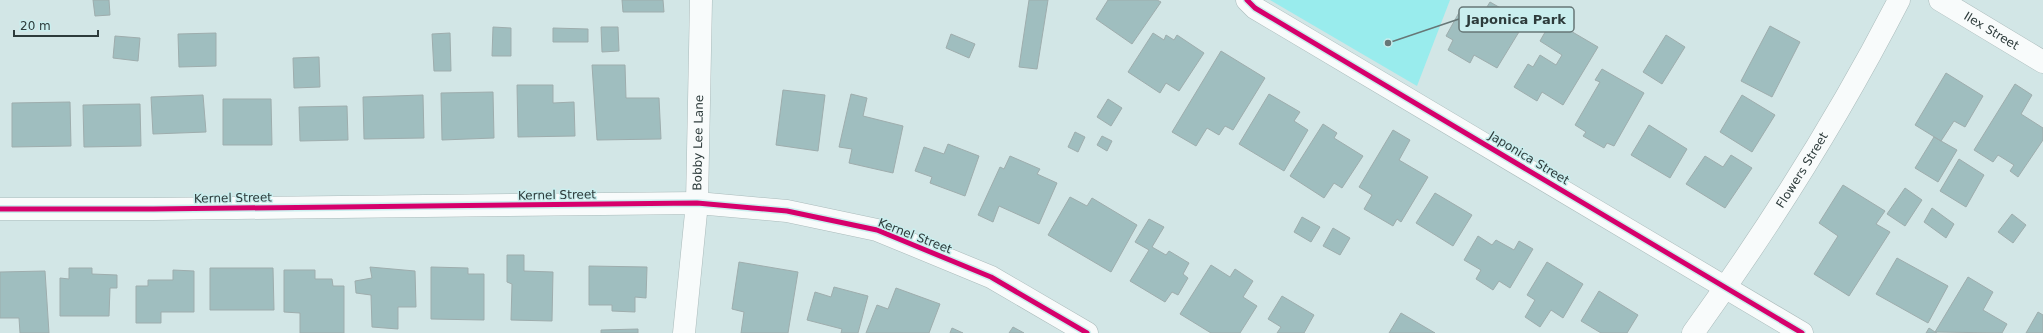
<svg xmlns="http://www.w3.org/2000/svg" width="2043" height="333" font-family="'DejaVu Sans',sans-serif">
	<rect width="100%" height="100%" fill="#d2e6e6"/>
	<!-- green -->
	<path fill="#99eced" d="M1270 0H1450L1417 86Z"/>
	<!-- building -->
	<path fill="#9fbebf" stroke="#9eadad" d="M93 0H109L110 15 95 16Z
		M622 0H663L664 12H623Z
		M1029 0H1048L1037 69 1019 67Z
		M1108 0H1157L1161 2 1132 44 1096 19Z
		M1490 2 1525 22 1497 68 1474 55 1470 63 1448 50 1453 40 1446 36 1461 9 1479 20Z
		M1552 20 1598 47 1563 105 1542 92 1537 101 1514 87 1528 64 1533 67 1540 55 1556 65 1562 55 1540 41Z
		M1770 26 1800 42 1772 97 1741 81Z
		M493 27 511 28V56H492Z
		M601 27H618L619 51 602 52Z
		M553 28 588 29V42H553Z
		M216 33V66L179 67 178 34Z
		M450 33 451 71H434L432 34Z
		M1153 33 1164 40 1166 35 1174 40 1177 35 1204 53 1179 91 1166 83 1160 93 1128 72Z
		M951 34 975 44 969 58 946 48Z
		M1666 35 1685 47 1662 84 1643 72Z
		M115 36 140 38 138 61 113 58Z
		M1221 51 1265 78 1233 130 1225 126 1219 135 1207 128 1196 146 1172 132Z
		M319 57 320 87 294 88 293 58Z
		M592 65H625L626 98H659L661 139 597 140Z
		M1602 69 1644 93 1614 146 1607 143 1604 148 1583 136 1586 132 1575 125 1600 82 1595 80Z
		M1946 73 1983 96 1965 127 1954 121 1941 141 1915 125Z
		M2015 84 2032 95 2021 114 2043 128V140L2018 177 2010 171 2014 165 1998 155 1993 162 1974 150Z
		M517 85H553V103L574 102 575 136 518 137Z
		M783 90 825 95 818 151 776 145Z
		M493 92 494 138 442 140 441 93Z
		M851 94 867 98 863 116 903 126 893 173 849 163 852 149 839 147Z
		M1269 94 1300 112 1294 121 1308 130 1284 171 1239 144Z
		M203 95 206 132 153 134 151 97Z
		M423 95 424 138 364 139 363 97Z
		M1742 95 1775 115 1752 152 1720 132Z
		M223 99H271L272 145H223Z
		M1108 99 1122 108 1111 126 1097 117Z
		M70 102 71 146 12 147V103Z
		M140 104 141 146 84 147 83 105Z
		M347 106 348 140 300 141 299 107Z
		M1323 124 1337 133 1334 138 1363 156 1342 188 1334 183 1324 198 1290 176Z
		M1649 125 1687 149 1670 178 1631 155Z
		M1393 130 1410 140 1399 160 1428 177 1401 222 1397 219 1393 226 1364 209 1372 195 1359 187Z
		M1075 132 1085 137 1078 152 1068 147Z
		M1102 136 1112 141 1107 151 1097 145Z
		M1934 137 1957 150 1938 182 1915 168Z
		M948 144 979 156 965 196 930 183 932 177 915 171 924 147 944 154Z
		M1731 155 1752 168 1725 208 1686 184 1705 156 1723 167Z
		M1010 156 1040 169 1037 174 1057 183 1039 224 999 206 993 222 978 215 1000 167 1004 169Z
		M1959 159 1984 175 1966 207 1940 191Z
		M1843 185 1885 211 1876 224 1890 232 1849 296 1814 274 1838 236 1819 223Z
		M1905 188 1922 200 1905 226 1887 214Z
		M1435 193 1472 215 1453 246 1416 223Z
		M1070 197 1087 206 1092 198 1137 225 1111 272 1048 235Z
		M1932 208 1954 224 1946 238 1924 222Z
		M2012 214 2026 225 2013 243 1998 232Z
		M1302 217 1320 227 1311 242 1294 232Z
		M1149 219 1164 227 1152 247 1166 255 1169 251 1189 263 1183 274 1188 278 1178 295 1172 292 1165 302 1130 281 1149 250 1135 242Z
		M1333 228 1350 238 1340 255 1323 246Z
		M1478 236 1492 245 1496 240 1514 250 1519 241 1533 249 1510 288 1499 281 1493 290 1476 279 1481 270 1464 260Z
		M507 255H524V271L553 272 552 321 511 320 512 284 507 282Z
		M1897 258 1948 286 1928 323 1876 294Z
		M739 262 798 272 788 333H741L744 312 732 309Z
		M1547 262 1583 284 1563 318 1551 310 1540 327 1525 317 1535 300 1527 295Z
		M1211 265 1230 277 1235 269 1253 281 1243 297 1257 306 1240 333H1211L1180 314Z
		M589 266 647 267 646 298 635 297V312L612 311V305H589Z
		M370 267 415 271 416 307H398V329L372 327 371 295 356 293 355 281 372 278Z
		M431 267 468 268V274H484V320L431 319Z
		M69 268H92V274L117 275V288H110L109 316H60V278L69 279Z
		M210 268H273L274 310H210Z
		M173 270 194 271V312H161V323H136V286H148V280H173Z
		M284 270H315V279H332L333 286H344V333H300V313L284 312Z
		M45 271 49 333H20L19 318H0V272Z
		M1968 277 1993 292 1983 310 2007 324 2002 333 1935 332Z
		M834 287 868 296 858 333H841L842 329 807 320 815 292 831 297Z
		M896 288 940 304 929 333H866L877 305 888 309Z
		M1599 291 1638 315 1627 333H1601L1581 321Z
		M1282 296 1314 315 1304 333H1277L1281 327 1268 319Z
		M2038 312 2043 315V333H2026Z
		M1401 313 1435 333H1389Z
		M1013 327 1024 333H1009Z
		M952 328 963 333H950Z
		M1929 328 1935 332 1937 333H1926Z
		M638 329V333H601V330Z"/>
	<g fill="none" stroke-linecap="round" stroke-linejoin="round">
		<defs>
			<g id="minor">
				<path d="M1247 0 1255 8 1802 333"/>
				<path id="s1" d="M1940 0 2043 62"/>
				<path d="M0 209H153L697 203 787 211 877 230 991 277 1087 333"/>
				<path id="s2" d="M684 333 697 203 701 0"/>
				<path id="s3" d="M1693 333C1770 226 1839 117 1899 0"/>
			</g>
		</defs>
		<!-- minor casing -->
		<use href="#minor" stroke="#abbbbb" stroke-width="23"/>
		<!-- minor -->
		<use href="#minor" stroke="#f8fbfb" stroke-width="22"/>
		<defs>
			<path id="cycleway" d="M1247 0 1255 8 1802 333
				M0 209H153L697 203 787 211 877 230 991 277 1087 333"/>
		</defs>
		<!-- cycleway casing -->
		<use href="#cycleway" stroke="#caeeee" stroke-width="8"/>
		<!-- cycleway -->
		<use href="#cycleway" stroke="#d6006c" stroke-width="5"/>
	</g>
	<g text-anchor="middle" stroke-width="3" stroke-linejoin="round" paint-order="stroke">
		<!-- street labels -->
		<g font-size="12" fill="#2d3b3b" stroke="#caeeee">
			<text dy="4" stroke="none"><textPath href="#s1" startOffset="60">Ilex Street</textPath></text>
			<text dy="4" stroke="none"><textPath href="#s2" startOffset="191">Bobby Lee Lane</textPath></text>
			<text transform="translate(1529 158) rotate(31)" y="4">Japonica Street</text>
			<text dy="4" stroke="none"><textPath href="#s3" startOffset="196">Flowers Street</textPath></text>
			<text transform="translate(557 195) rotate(-1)" y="4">Kernel Street</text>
			<text transform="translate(233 198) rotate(-1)" y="4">Kernel Street</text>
			<text transform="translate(915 236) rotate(21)" y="4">Kernel Street</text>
		</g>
	</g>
	<!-- callouts -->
	<path fill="none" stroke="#677777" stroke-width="1.5" d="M1388 43L1459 19"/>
	<circle fill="#677777" stroke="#caeeee" stroke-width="1.5" cx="1388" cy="43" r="4"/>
	<rect fill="#caeeee" stroke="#677777" stroke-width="1.5" x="1459" y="7" width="115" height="25" rx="4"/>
	<g font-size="13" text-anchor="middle" font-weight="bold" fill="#2d3b3b">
		<text x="1516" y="24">Japonica Park</text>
	</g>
	<!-- scale -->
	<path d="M14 30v6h84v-6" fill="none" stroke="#2d3b3b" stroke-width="2"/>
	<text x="20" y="30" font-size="12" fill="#2d3b3b" stroke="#caeeee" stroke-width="3" paint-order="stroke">20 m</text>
</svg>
